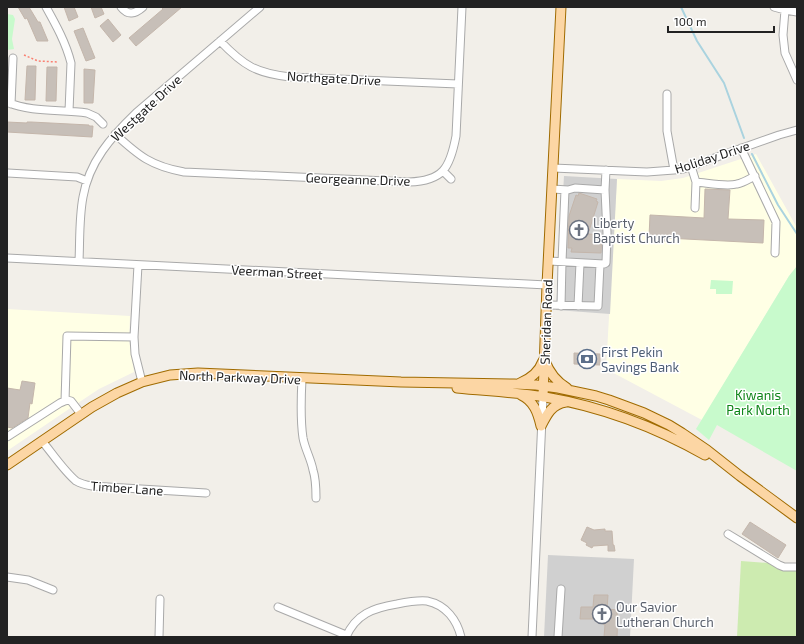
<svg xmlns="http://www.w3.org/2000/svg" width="804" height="644" font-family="'Exo 2',sans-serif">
	<rect width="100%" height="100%" fill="#f2efe9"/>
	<!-- education -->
	<path fill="#ffffe5" d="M756 154 797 228V266L789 276 702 420 606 369 617 179 661 181 683 178Z
		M7 309 130 316 129 340 134 372 99 389 69 409 7 451Z"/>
	<!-- religious -->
	<path fill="#d0d0d0" d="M564 176 617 179 610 314 556 310Z
		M548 555 634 559 630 637H544Z"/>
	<!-- grass -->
	<path fill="#cdebb0" d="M741 561 797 565V637H737Z"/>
	<!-- park -->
	<path fill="#c8facc" d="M7 14 13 15 15 19 12 39 14 49 7 50Z
		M797 266V471L717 425 709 440 696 429 789 276Z
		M711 280 733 281 732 294H716V289H710Z"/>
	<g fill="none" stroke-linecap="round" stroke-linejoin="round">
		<!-- stream -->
		<path stroke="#aad3df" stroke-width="2" d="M681 7 697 41 724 83 744 138
			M752 154 778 205 797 234"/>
	</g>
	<!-- building -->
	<path fill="#c7bfb8" stroke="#c4b6ab" d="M18 7H29L38 22H40L48 41H37L27 18 25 19Z
		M64 7H74L78 17 69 21Z
		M91 7H101L104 14 95 18Z
		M161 7H182L136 46 129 38 163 9Z
		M108 19 121 35 113 42 100 26Z
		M83 28 95 58 86 61 74 31Z
		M27 66H36L35 100H25Z
		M47 67H57L56 101H46Z
		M84 69 95 70 93 103H84Z
		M7 122 27 123V122H31L89 125V126H93L92 137 7 132Z
		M705 189 730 190 728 219 764 220 763 243 666 238V241H659V238L649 237 650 215 704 218Z
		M579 193 597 199 596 201 598 202 588 234 602 235 601 253 571 252 572 248H568L569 216 576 195 578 196Z
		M574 353 600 354V365L574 364Z
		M22 381 35 383 32 404 30 403 28 418 12 428 7 427V388L20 390Z
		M750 522 786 545 778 558 742 534Z
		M587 527 594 530 605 529V531H612L613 545H614L615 551H608V545L593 546 592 548 586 545 587 543 581 540Z
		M594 595H608L607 609 617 610V615H618L617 637H604L605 625 601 623 600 619H580L581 607H593Z"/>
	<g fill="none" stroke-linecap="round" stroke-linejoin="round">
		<defs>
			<path id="minor" d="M46 7C56 25 66 43 71 63L69 111
				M121 7C128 16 135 14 143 7
				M774 7 785 10 797 12
				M785 10 783 35 785 53 797 80
				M220 41C244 66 256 73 290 77L458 84
				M667 94V131L674 170
				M7 102C33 113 60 109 87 113L96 117 103 124
				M11 104 13 58
				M115 134C139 156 151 166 184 172L409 182C443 181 450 168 456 136L462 7
				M741 148 776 222 775 253
				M691 166 696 182C708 183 727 187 737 184 743 183 749 179 755 176
				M553 168 647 172 674 170 683 169 703 162 779 135 797 130
				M443 171 451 179
				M8 173 77 177 87 181
				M552 189 568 190 575 188 605 190
				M695 208 696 182
				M7 258 547 285
				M79 261C80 240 79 218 83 197 89 162 111 137 136 113L260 7
				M549 261 604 264 606 263 607 233 605 190 606 170
				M138 265 134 337 135 354 142 382
				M547 305 598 306 600 264
				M561 306 562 262 565 190
				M578 306 580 263
				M302 379C301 398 300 418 303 438 305 449 311 459 313 470 316 479 316 489 316 498
				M65 401 67 336 134 337
				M7 437 60 403 67 400 71 401 81 414
				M42 441C52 453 64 471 76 481 81 484 86 485 92 486L206 493
				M728 534 779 565 784 567H797
				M7 577 28 580 53 590
				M278 607 346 635
				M159 637 160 599
				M346 637C356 614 373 608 397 604 407 602 417 600 427 601 446 605 457 620 461 637
				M532 637 543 397
				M558 637 561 589"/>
			<path id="major" d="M545 361C549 372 557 382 567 388
				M520 383C530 379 539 372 543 361
				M457 388C486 391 516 392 545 397 603 407 654 426 705 455
				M521 395C534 401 538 413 541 426
				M543 397 547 285 561 7
				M541 426C547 414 552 404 566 402
				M7 465 92 407 117 393 142 382 170 375 198 373 401 382 514 384 536 385 558 388 596 396 609 400 644 413 669 425 682 433 707 450 740 476 797 518"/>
		</defs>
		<!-- minor casing -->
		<use href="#minor" stroke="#a9a9a9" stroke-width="9"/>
		<!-- major casing -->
		<use href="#major" stroke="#a06b00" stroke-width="11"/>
		<!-- path -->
		<path stroke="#fa8072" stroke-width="1.5" stroke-dasharray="2 2" stroke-linecap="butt" d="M24 55 38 61 58 62"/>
		<!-- minor -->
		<use href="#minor" stroke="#fff" stroke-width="7"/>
		<!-- major -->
		<use href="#major" stroke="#fcd6a4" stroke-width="9"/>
	</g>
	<!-- icons -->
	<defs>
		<symbol id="church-ring" viewBox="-11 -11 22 22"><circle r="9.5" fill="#fff" stroke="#6b7280" stroke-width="1.5"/><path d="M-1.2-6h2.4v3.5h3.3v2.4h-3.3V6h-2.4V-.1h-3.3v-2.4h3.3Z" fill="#6b7280"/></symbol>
		<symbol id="bank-ring" viewBox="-11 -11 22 22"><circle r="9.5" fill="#fff" stroke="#5c6f8a" stroke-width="1.5"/><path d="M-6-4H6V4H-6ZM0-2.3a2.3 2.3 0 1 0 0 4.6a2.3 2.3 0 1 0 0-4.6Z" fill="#5c6f8a"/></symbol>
	</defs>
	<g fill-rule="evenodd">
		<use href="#church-ring" x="568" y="219" width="22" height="22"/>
		<use href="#bank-ring" x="576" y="348" width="22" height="22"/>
		<use href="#church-ring" x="591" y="603" width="22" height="22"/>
	</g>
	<g text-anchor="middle" stroke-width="3" stroke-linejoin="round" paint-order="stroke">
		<!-- street labels -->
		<g font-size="13" fill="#222" stroke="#fff">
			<text transform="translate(334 78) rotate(3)" y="5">Northgate Drive</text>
			<text transform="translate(146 108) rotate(-43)" y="5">Westgate Drive</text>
			<text transform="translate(712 157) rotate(-18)" y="5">Holiday Drive</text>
			<text transform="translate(358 179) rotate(2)" y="5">Georgeanne Drive</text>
			<text transform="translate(277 272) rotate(3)" y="5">Veerman Street</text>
			<text transform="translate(546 322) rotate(-88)" y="5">Sheridan Road</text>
			<text transform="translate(240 377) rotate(2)" y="5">North Parkway Drive</text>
			<text transform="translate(127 488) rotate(4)" y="5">Timber Lane</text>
		</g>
		<!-- worship labels -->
		<g font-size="13" fill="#5b616d" stroke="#fff" text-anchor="start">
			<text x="593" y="228">Liberty<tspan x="593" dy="15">Baptist Church</tspan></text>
			<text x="616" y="612">Our Savior<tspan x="616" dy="15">Lutheran Church</tspan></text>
		</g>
		<!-- service labels -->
		<g font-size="13" fill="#4e5e75" stroke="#fff" text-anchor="start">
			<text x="601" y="357">First Pekin<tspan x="601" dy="15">Savings Bank</tspan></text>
		</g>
		<!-- park labels -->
		<g font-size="13" fill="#0c8416" stroke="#fff">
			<text x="758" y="400">Kiwanis<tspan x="758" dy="15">Park North</tspan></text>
		</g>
	</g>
	<!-- border -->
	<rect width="804" height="644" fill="none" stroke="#222222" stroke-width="16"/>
	<!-- scale -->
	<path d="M668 26v6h106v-6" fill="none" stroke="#222222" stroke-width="2"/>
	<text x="674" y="26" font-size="12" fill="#222222" stroke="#ffffff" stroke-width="3" paint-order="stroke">100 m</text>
</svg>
